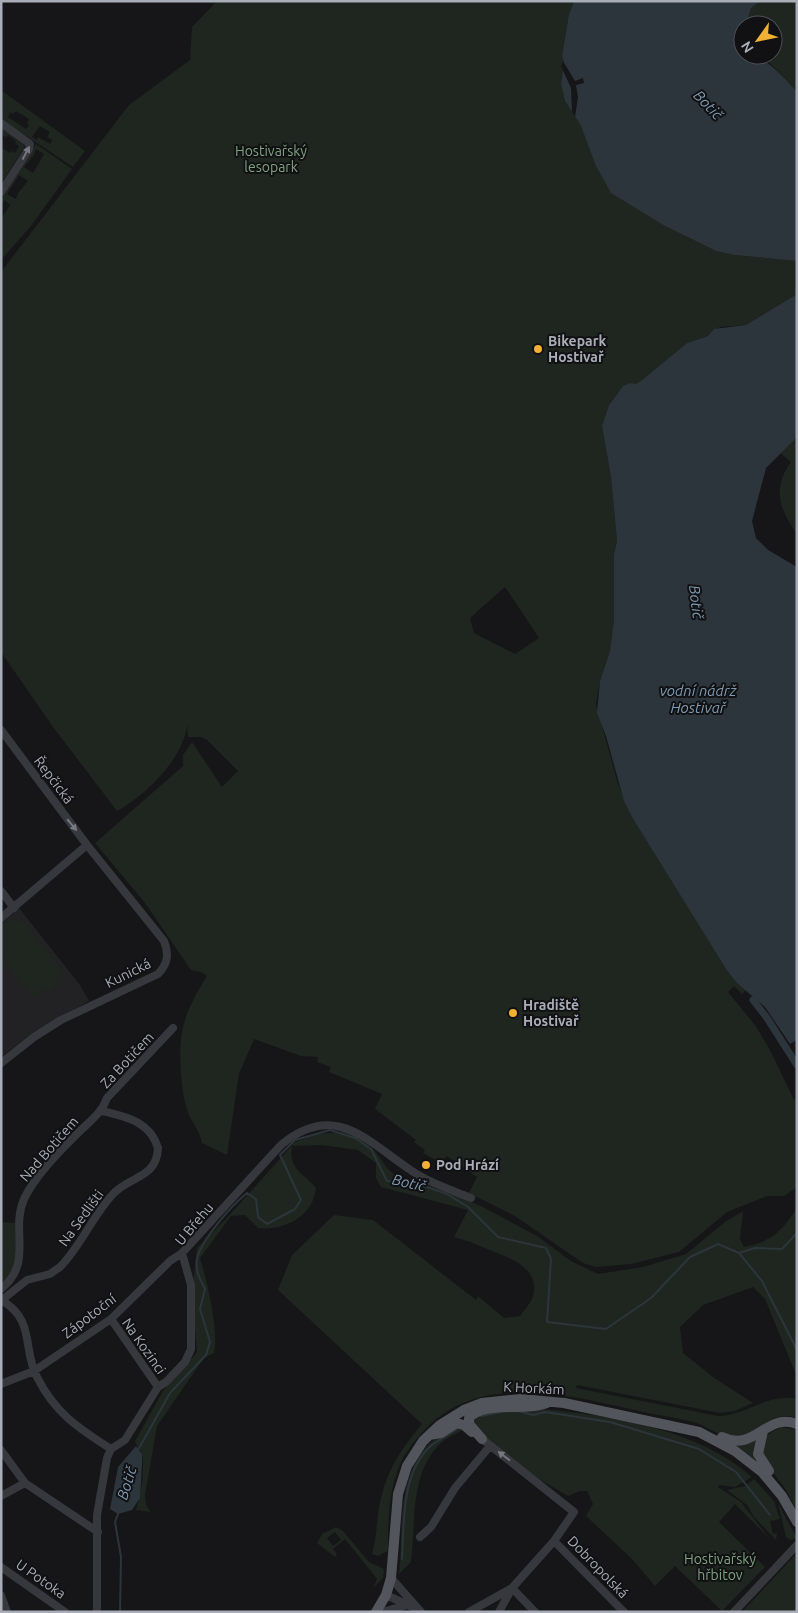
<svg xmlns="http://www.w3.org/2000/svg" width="798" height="1613" font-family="Ubuntu,sans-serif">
	<rect width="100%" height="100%" fill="#161618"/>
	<!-- built -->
	<path fill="#222225" d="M19 908 80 985 89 1001 32 1033 1 1057V924Z"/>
	<!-- green -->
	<path fill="#1e261f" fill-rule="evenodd" d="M217 1H574L569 14 562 56 564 62 561 84 565 101 581 126 606 185 665 226 716 251 734 255 797 261V294L746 325 720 327 708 336 687 343 642 380 636 384 623 386 609 405 602 426 611 477 617 541 614 554V619L610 651 600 681 596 704 618 784 633 819 726 969 746 990 742 994 734 986 728 992 755 1025 770 1050 794 1100 797 1098V1187L784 1196H767L727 1212 679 1252 631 1264 596 1267 583 1263 515 1216 469 1193 477 1177 447 1156 441 1163 423 1153 425 1150 414 1142 416 1140 375 1109 382 1094 329 1072 331 1067 317 1062 318 1057 301 1056 254 1039 239 1074 227 1155 202 1143C200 1132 194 1125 189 1115 184 1103 182 1087 181 1074 178 1030 184 1013 207 976L201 972 191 970 145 903 95 843 183 766V755L192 742 222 787 238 771 207 740 201 737H188L187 725C184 758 145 796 117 811L53 727 1 652V272L129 105 190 60 192 27ZM505 587 539 638 515 654 474 633 470 618Z
		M760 1H797V91L771 64 757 55H773V25H746L751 8Z
		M1 90 85 151 73 167 1 119ZM16 111 29 119 27 123 29 125 26 129 8 117 11 112 13 114ZM40 126 50 132 47 137 52 140 50 144 38 137 37 140 32 137Z
		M1 128 25 146 1 184V147L10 153 12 151 15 153 19 146 15 143 16 141 8 135 6 137 1 135Z
		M36 144 72 169 31 226 1 260V219L10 205 5 200 1 204V198ZM36 149 44 154 33 173 24 167 34 155ZM19 175 28 181 18 193 16 199 7 194Z
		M797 437V534C779 509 772 488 791 462L779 452Z
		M10 921 18 920 25 923 61 969 59 980 52 989 36 991 37 993 33 997 1 957V926Z
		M343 1132C353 1135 364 1139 371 1147 386 1162 387 1179 413 1179L481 1206 537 1236 571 1261 598 1274 643 1267 686 1254 725 1222 743 1211 740 1239 744 1247C770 1243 783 1230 797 1208V1377L765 1299 753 1287 703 1305 680 1327 683 1353 713 1377 753 1403 735 1411 720 1413 577 1385 576 1388 718 1416C746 1416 768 1392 797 1399V1418C765 1407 756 1444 728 1437 717 1434 707 1427 697 1423 676 1417 654 1415 634 1410 563 1394 475 1371 421 1434 410 1446 400 1460 396 1476 388 1500 388 1526 388 1551L378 1556 372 1554C378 1534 376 1513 382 1494 389 1467 404 1445 422 1424L278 1290 292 1255 334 1215 373 1220 476 1300 478 1296 504 1318 520 1316C524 1310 531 1303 533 1296 541 1267 507 1257 487 1249 476 1244 466 1240 454 1237L468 1210 381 1187 376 1178V1163L358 1150 321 1145 292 1146C288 1170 304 1173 316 1188 313 1217 284 1231 258 1228L245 1215 231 1216 200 1258C207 1280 219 1332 214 1353L204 1358 157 1426 145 1495 146 1505 151 1512 136 1510C141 1494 145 1471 142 1454 140 1448 136 1446 135 1441L163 1391 197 1352 194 1320V1275L197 1248 225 1220 295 1142 318 1134Z
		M1 1222 15 1223C15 1252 22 1259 1 1286Z
		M543 1409C612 1416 698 1429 752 1477L735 1487 719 1485 718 1487 741 1502 769 1538 735 1504 719 1522 765 1567 722 1611 675 1566 655 1586 632 1559 586 1516 593 1504 587 1491H580L568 1496 524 1470 473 1426 470 1420 483 1412Z
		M455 1426 465 1429C458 1433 448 1437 442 1442 409 1472 416 1523 411 1562L399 1574C404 1534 395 1481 427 1446 435 1438 446 1432 455 1426Z
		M781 1427 797 1430V1512C793 1504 789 1495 784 1487 772 1469 756 1461 765 1436Z
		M757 1439 755 1460 736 1445Z
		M754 1479 774 1501 780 1519 770 1521 773 1534 777 1533 776 1540 754 1517 747 1505 727 1490 745 1486Z
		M778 1503 797 1538 790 1540 786 1537Z
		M336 1527 343 1531 369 1562 384 1569 383 1578 373 1588 377 1579 345 1539 333 1549 337 1554 335 1557 317 1543 322 1534ZM335 1532 341 1540 333 1546 327 1538Z
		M797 1553V1612H742Z"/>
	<!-- water -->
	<path fill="#2c353c" d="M574 1H760L751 8 746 25H743V55C767 55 780 75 797 91V261L734 255 716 251 665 226 611 193 596 166 581 126 565 101 561 84 564 62 562 56 569 14Z
		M797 294V437L766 468 752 521 756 538 768 550 797 567V1040L790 1044 765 1007 737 983 726 969 633 819 624 801 606 736 597 713 600 681 610 651 614 619V554L617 541 611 477 602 426 609 405 623 386 630 383 636 384 642 380 687 343 708 336 714 329 746 325Z
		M136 1446 142 1454V1464L140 1498 132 1510 118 1514 110 1509 118 1467Z"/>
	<!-- pier -->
	<path fill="#161618" d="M563 61 575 81 583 78 584 83 576 85 578 97 575 117 572 112 571 88 561 66Z"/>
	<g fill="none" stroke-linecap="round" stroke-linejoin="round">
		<!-- stream -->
		<path stroke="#2c353c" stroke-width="2" d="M739 1253 762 1281 797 1350
			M518 1411 533 1415 545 1412 610 1422 699 1449 736 1472 770 1515
			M481 1416 501 1412
			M138 1450 170 1393 206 1355 210 1342 200 1309 205 1289C200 1279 195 1271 197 1259 201 1240 232 1205 247 1193L256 1199 258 1217 267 1224 295 1209 301 1200 280 1155 295 1140 330 1130 355 1138 371 1149 387 1181 418 1184 447 1194 468 1207 498 1237 546 1248 551 1259 547 1322 606 1329 651 1298 690 1257 718 1244 739 1253 755 1248 782 1249 797 1233
			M118 1514 115 1522 121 1557 120 1612
			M402 1559C404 1523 401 1471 432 1445 440 1439 450 1434 458 1428"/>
		<!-- canal -->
		<path stroke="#2c353c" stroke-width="7" d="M753 1000 767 1018 797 1065"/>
		<!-- minor -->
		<path stroke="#37383d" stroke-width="8" d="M1 123 30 144 29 149 1 192
			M1 730 87 845 164 941C169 954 168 964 158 974L61 1020 34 1037 1 1063
			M1 891 14 908
			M1 918 87 845
			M1 1289C34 1262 10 1231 24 1199 35 1176 57 1154 75 1136 87 1123 101 1115 107 1098L173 1028
			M1 1300C36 1320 22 1349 37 1377 55 1413 78 1428 111 1449
			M2 1300 27 1280 50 1274 60 1267C82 1245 93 1214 115 1192 132 1176 157 1177 158 1148 150 1121 126 1117 102 1111
			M111 1319 158 1387
			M1 1384 34 1371 111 1319 170 1261 182 1253 281 1145C335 1100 368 1142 412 1171 429 1183 452 1190 471 1198
			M482 1439 574 1512 554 1541 512 1588 499 1612
			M1 1450 25 1483 98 1532
			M1 1496 25 1483
			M420 1537 431 1527 455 1488 490 1446
			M554 1541 624 1612
			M1 1567 65 1612
			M391 1578 421 1612
			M512 1588 535 1612
			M1 1595 7 1612
			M386 1595 417 1609
			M97 1612V1515L107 1458 111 1449 125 1440 158 1387 166 1382 185 1362 191 1349V1285L182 1253
			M382 1612 407 1605
			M469 1612 512 1588
			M734 1612 797 1545"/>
		<!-- major -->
		<path stroke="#53555c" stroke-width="10" d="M763 1431 758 1454 769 1471
			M429 1435 441 1433 456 1423 464 1425 472 1432
			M722 1437C755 1453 766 1412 797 1424
			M482 1439 469 1424V1418C484 1400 526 1412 547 1403
			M376 1612 386 1595 391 1578 398 1494 407 1466 423 1441 440 1425 464 1410 482 1403 521 1399 564 1403 699 1432 735 1451 762 1472 782 1496 797 1522"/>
	</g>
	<!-- one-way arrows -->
	<defs><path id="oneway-solid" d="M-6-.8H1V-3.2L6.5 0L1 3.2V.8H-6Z" transform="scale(1.25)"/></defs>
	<g fill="#757881">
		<use href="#oneway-solid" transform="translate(26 153) rotate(-62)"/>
		<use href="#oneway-solid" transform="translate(72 825) rotate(50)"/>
		<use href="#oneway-solid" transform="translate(504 1456) rotate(-143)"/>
	</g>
	<!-- markers -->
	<g fill="#f2b134" stroke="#111113" stroke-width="2">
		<circle cx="538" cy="349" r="5"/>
		<circle cx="513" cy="1013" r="5"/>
		<circle cx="426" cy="1165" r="5"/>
	</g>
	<g text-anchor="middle" stroke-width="4" stroke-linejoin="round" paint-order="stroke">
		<!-- park labels -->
		<g font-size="14" fill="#7fa381" stroke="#111113">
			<text x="271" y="156">Hostivařský<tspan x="271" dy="16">lesopark</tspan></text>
			<text x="720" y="1564">Hostivařský<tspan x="720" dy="16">hřbitov</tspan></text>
		</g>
		<!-- poi labels -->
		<g font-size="14" font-weight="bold" fill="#a8adb8" stroke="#111113" text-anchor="start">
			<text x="548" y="346">Bikepark<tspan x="548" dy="16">Hostivař</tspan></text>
			<text x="523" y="1010">Hradiště<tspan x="523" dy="16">Hostivař</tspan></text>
			<text x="436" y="1170">Pod Hrází</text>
		</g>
		<!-- street labels -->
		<g font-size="14" fill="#a8adb8" stroke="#111113">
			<text transform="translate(54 780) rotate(53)" y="5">Řepčická</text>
			<text transform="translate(128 973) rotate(-26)" y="5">Kunická</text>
			<text transform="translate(127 1060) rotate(-47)" y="5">Za Botičem</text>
			<text transform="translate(49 1149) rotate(-49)" y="5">Nad Botičem</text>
			<text transform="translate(81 1218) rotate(-54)" y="5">Na Sedlišti</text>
			<text transform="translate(194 1224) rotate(-50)" y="5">U Břehu</text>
			<text transform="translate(89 1316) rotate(-37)" y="5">Zápotoční</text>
			<text transform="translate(144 1346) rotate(55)" y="5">Na Kozinci</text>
			<text transform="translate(534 1388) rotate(3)" y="5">K Horkám</text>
			<text transform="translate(598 1567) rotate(46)" y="5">Dobropolská</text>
			<text transform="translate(41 1579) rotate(35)" y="5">U Potoka</text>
		</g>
		<!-- water labels -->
		<g font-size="15" font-style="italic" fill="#7f9bb3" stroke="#111113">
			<text transform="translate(708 105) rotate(46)" y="5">Botič</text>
			<text transform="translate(696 602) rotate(83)" y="5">Botič</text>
			<text x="698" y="696">vodní nádrž<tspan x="698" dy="17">Hostivař</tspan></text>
			<text transform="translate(409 1183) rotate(13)" y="5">Botič</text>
			<text transform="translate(127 1483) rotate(-73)" y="5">Botič</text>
		</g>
	</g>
	<!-- border -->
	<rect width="798" height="1613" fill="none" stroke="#a8adb8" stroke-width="5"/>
	<!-- north arrow -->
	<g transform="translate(758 40) rotate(237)"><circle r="24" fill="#111113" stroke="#4d4f55"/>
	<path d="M0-4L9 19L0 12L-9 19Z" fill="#f2b134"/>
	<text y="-8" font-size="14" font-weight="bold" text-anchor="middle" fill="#a8adb8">N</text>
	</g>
</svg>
